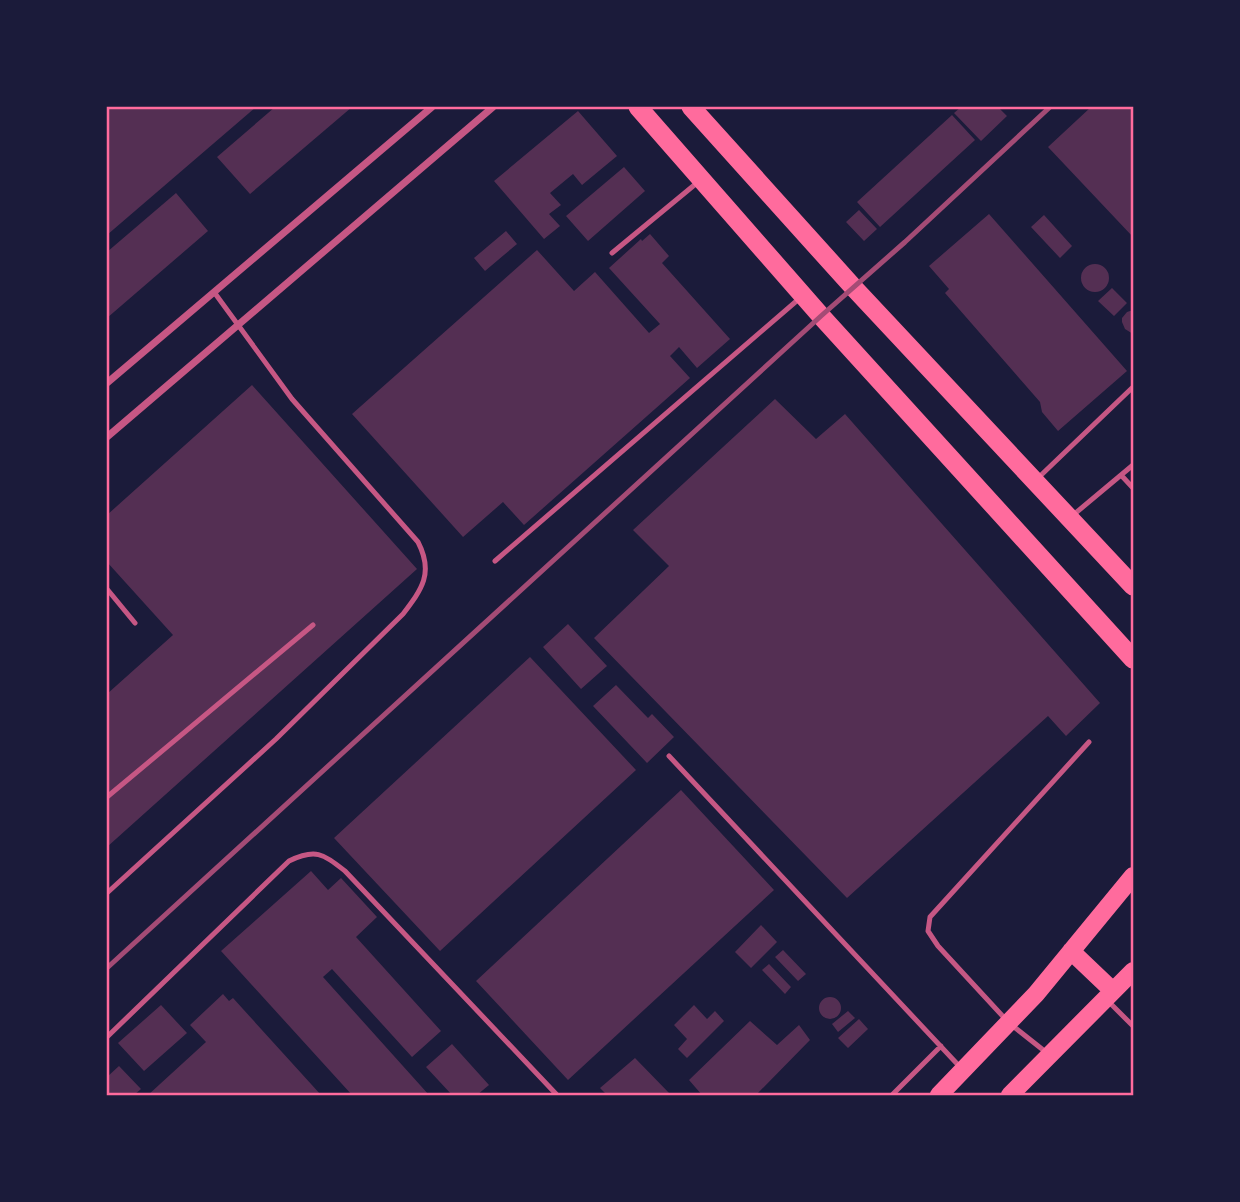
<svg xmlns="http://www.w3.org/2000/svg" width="1240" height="1202" font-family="Inter,sans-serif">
	<rect width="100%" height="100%" fill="#1b1b3a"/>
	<!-- building -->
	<path fill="#542f53" d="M107 107H256L107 235Z
		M275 107H352L250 194 217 157Z
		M961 107H998L1007 116 981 141 954 113Z
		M1091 107H1133V237L1048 147Z
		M578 111 617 156 582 185 573 174 550 193 561 205 549 214 560 226 544 239 494 181Z
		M952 115 975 140 880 227 857 202Z
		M624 167 645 191 588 241 566 216Z
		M176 193 208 231 107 318V252Z
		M859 210 877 229 864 241 846 222Z
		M989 214 1127 371 1058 431 1042 412 1040 402 945 293 949 289 929 266Z
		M1044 215 1072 246 1060 258 1031 227Z
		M506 231 517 244 485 271 474 258Z
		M650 234 669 256 662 263 730 339 697 368 679 347 670 356 690 378 524 525 503 502 463 537 352 414 537 250 574 291 595 272 649 333 660 324 609 268 641 239 642 241Z
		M1081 278a14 14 0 1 1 28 0a14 14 0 1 1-28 0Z
		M1112 288 1127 303 1114 316 1098 301Z
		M1133 310V334L1125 329 1122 322V318L1127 312Z
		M252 385 417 569 107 847V694L173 635 107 562V515Z
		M775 399 816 439 845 414 1100 703 1066 736 1048 716 847 898 594 638 669 566 633 530Z
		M568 624 607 666 581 689 543 647Z
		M530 657 636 770 440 951 334 838Z
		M616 685 648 718 652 714 674 737 647 763 593 706Z
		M681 790 774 890 568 1080 476 981Z
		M311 871 328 890 341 878 377 917 356 937 441 1031 412 1057 332 969 323 977 429 1095H352L221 951Z
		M761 925 777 942 751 968 735 952Z
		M783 950 806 974 798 981 775 957Z
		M769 964 791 987 785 994 762 970Z
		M223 994 229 1001 233 998 321 1095H148L206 1042 190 1025Z
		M819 1008a11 11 0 1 1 22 0a11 11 0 1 1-22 0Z
		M161 1005 187 1033 144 1071 118 1043Z
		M694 1005 707 1019 715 1011 724 1021 687 1058 678 1049 687 1039 674 1025Z
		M848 1011 855 1018 838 1032 832 1024Z
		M859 1019 868 1029 848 1048 838 1038Z
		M750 1021 777 1045 799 1025 810 1040 756 1095H702L689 1080Z
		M452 1044 489 1085 477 1095H452L426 1067Z
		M635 1058 671 1095H607L600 1088Z
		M119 1066 141 1089 134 1095H107V1077Z"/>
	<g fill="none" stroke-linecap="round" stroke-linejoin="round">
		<!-- service -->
		<path stroke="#c65784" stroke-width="5" d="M612 253 698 182
			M1121 475 1133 488
			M1037 479 1133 387
			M1072 516 1133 465
			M495 561 800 298
			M107 589 135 623
			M669 756 961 1068
			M107 797 313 625
			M107 893 276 739 403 614C422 589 434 573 418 542L292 399 214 292
			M1108 1001 1133 1026
			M107 1037 289 861C316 848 323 854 345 871L557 1095
			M1047 1053 1009 1023 938 946 928 931 930 917 1089 742
			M892 1095 941 1046"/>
		<!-- minor -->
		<path stroke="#c65784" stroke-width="7" d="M107 383 432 107
			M107 437 493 107"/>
		<!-- primary -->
		<path stroke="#ff6b9d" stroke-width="18" d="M1071 951 1113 991
			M939 1095 1036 994 1133 876
			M1010 1095 1133 971"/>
		<!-- trunk -->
		<path stroke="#ff6b9d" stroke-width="19" d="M638 107 821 316 1133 659
			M691 107 854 288 1133 586"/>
		<!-- rail -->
		<path stroke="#a44b75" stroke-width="5" d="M107 968 821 316 905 242 1050 107"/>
	</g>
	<!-- border -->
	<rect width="1240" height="1202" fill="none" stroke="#1b1b3a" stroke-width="217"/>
	<rect x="108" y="108" width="1024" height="986" fill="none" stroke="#ff6b9d" stroke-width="2.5"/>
</svg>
